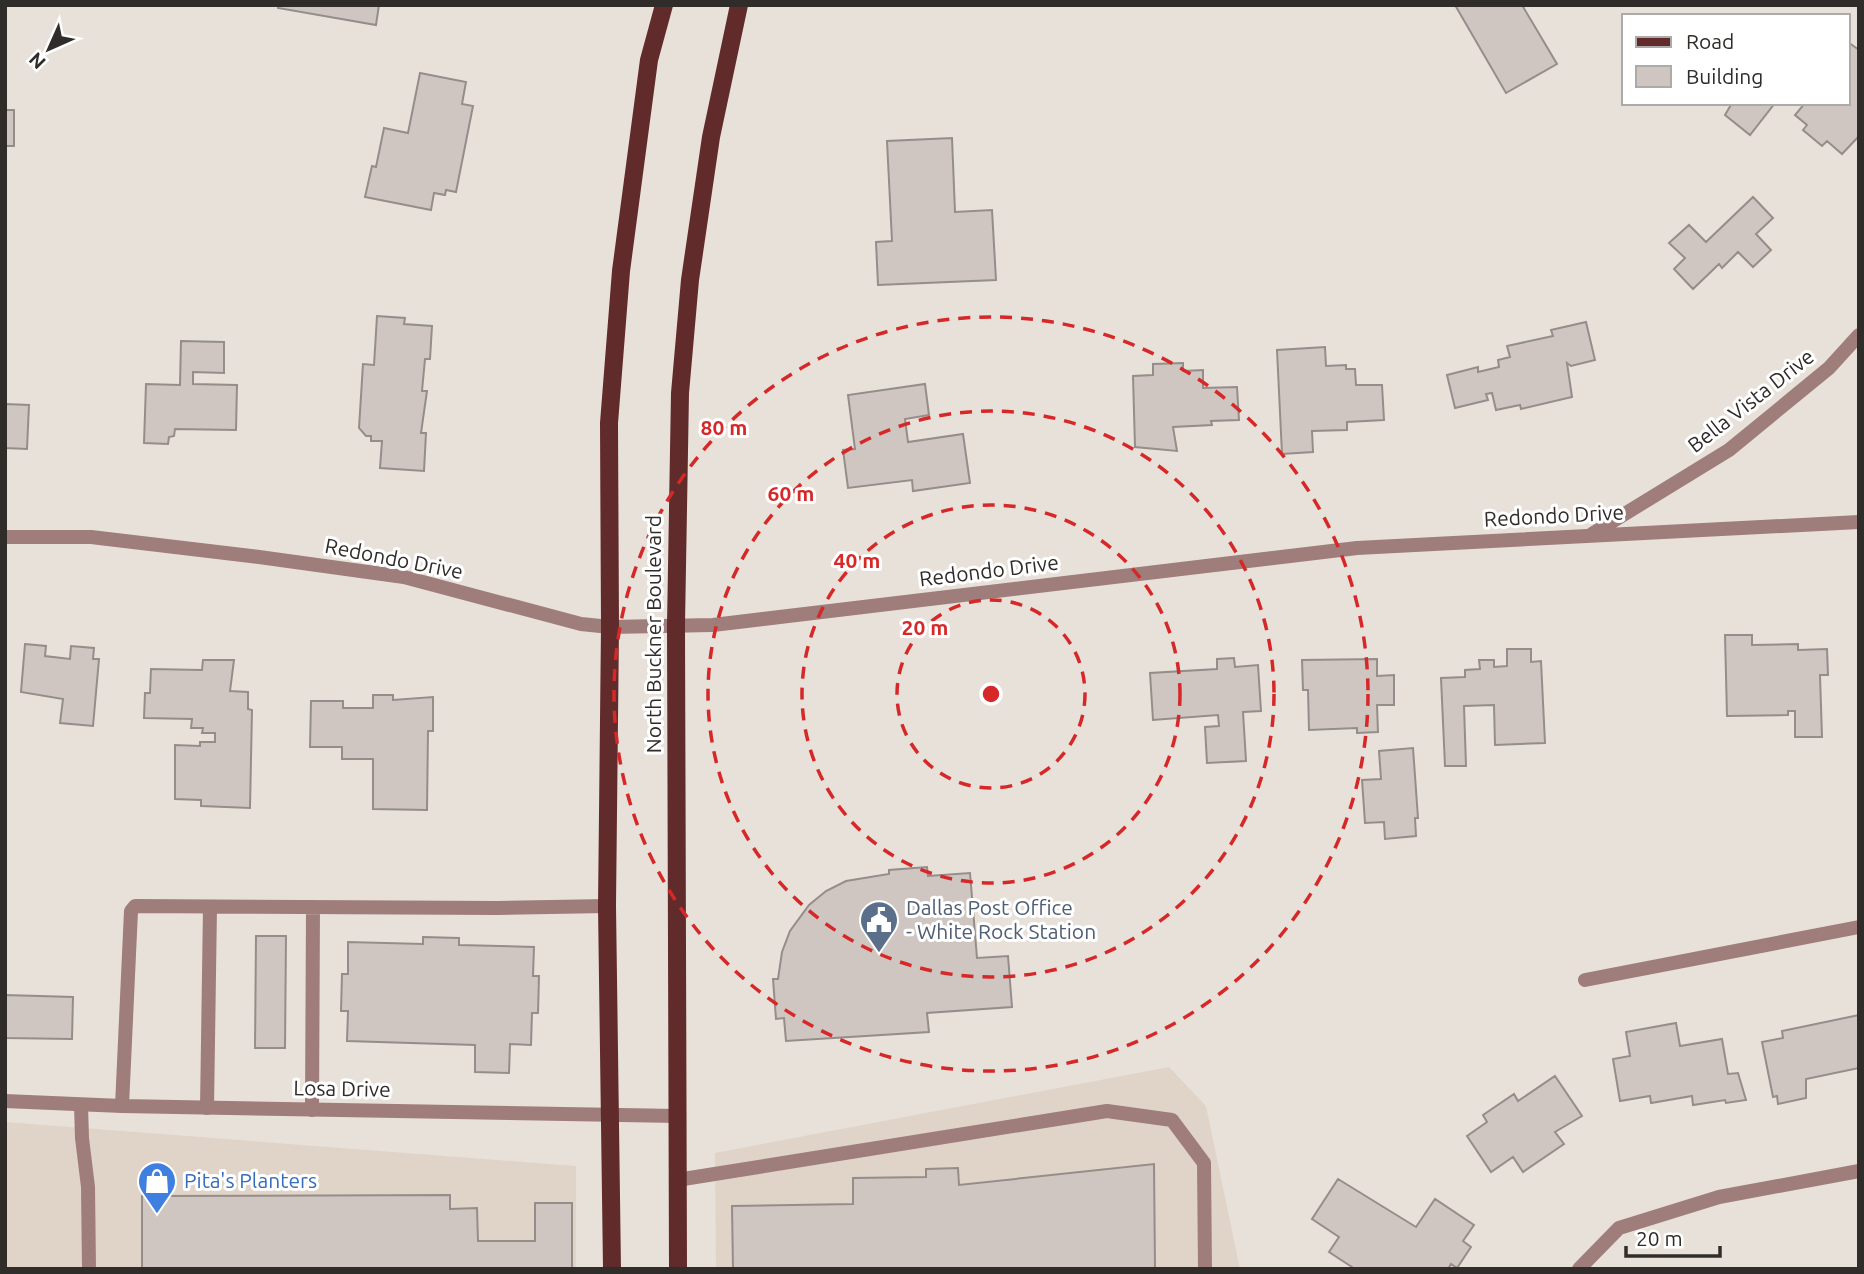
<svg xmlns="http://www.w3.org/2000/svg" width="1864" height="1274" font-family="Ubuntu,sans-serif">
	<rect width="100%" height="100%" fill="#e8e1da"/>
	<!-- built -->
	<path fill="#e0d4c8" d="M1169 1067 1206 1106 1240 1269H716L715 1153Z
		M5 1122 576 1166V1269H5Z"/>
	<!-- building -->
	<path fill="#cfc6c2" stroke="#958d89" stroke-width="2" d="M278 5H379L376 25 278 8Z
		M1455 5H1522L1557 64 1506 93Z
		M1848 42 1859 50V136L1842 154 1827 141 1822 146 1803 130 1807 125 1795 115 1805 103H1848Z
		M420 73 466 82 462 104 473 106 456 192 446 190 445 195 434 193 431 210 365 197 372 166 376 167 384 128 408 133Z
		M1732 103H1775L1750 135 1725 115Z
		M5 110H14V146H5Z
		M952 138 955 212 992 210 996 280 878 285 876 242 892 241 887 141Z
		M1753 197 1773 218 1756 234 1771 250 1753 267 1738 252 1722 268 1719 264 1693 289 1674 269 1685 258 1669 243 1689 225 1706 242Z
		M377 316 405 318 404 324 432 326 430 359H425L422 391H427L421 433H426L424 471 380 468 382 441H371V436H366L359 428 363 364 374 365Z
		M1586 322 1595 360 1571 366 1567 363 1572 397 1521 409 1520 405 1496 410 1492 393 1486 394 1488 400 1455 408 1447 375 1478 367V372L1499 367 1498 360 1510 357 1507 346 1553 336 1551 330Z
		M181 341 224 342V373L193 372V384L237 385 236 430 175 429 174 436 169 437 168 444 144 443 146 384 180 385Z
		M1325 347 1326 366 1346 365V369H1355L1356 385H1382L1384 420 1347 422V430L1312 431 1313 452 1282 454 1277 350Z
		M1183 363V371L1203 370V388L1237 387 1239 420 1211 421 1212 425 1173 427 1177 451 1135 447 1133 376 1153 375V364Z
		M925 384 929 415 905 419 908 442 963 434 970 483 913 491 912 480 848 488 843 450 855 449 848 395Z
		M5 404 29 405 27 449 5 448Z
		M1725 635H1752V645L1798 644V650L1827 649 1828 675H1820L1822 737H1795V711H1788V715L1727 716Z
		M25 644 46 646 45 656 70 659 71 646 94 648 93 659H99L93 726 60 723 63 699 21 692Z
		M1507 649H1531V662L1541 661 1545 743 1495 745 1494 705 1464 706 1466 766H1445L1441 678 1465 677V670L1480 669 1479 660H1494V667L1507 666Z
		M1234 658 1235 667 1258 665 1261 711 1243 712 1246 761 1207 763 1205 727 1219 726 1218 715 1153 720 1150 673 1217 669V659Z
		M1377 659V676L1394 675V705H1377L1378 732 1357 733V728L1309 730 1308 690H1303L1302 660Z
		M203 660H234L230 691 248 692V709L252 710 250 808 201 806V800L175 799V745L200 746V742H215V733H202L203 728H191L192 719 144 718 145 693H150L151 669 202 670Z
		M373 695H393V700L433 697V731H428L427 810 373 809V759H342V747H310L311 701H343V708H373Z
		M1413 748 1418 818H1415L1416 836 1385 839 1384 822 1365 823 1362 780 1381 779 1379 751Z
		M927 867 928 876 970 873 977 958 1008 956 1012 1007 927 1013 929 1032 786 1041 784 1018 776 1019 773 979H778L782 952 790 931 809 905 826 891 846 881 889 874V870Z
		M256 936H286L285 1048H255Z
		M423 937 459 938V945L534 947 533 976H539L538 1013H532L531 1045 510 1044 509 1073 475 1072V1045L347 1041 348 1011H341L342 974H348V942L423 944Z
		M5 995 73 997 72 1039 5 1038Z
		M1859 1015V1068L1806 1079V1098L1778 1104 1777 1096 1773 1097 1762 1042 1783 1038 1782 1031Z
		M1676 1023 1680 1046 1722 1039 1728 1074 1738 1073 1746 1100 1726 1103 1725 1100 1693 1105 1692 1096 1651 1103 1650 1096 1620 1101 1613 1059 1630 1056 1626 1032Z
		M1555 1076 1582 1116 1555 1132 1564 1144 1523 1172 1513 1157 1491 1172 1467 1136 1487 1122 1483 1115 1514 1094 1518 1101Z
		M1154 1164 1155 1269H733L732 1206 853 1204V1178L926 1177V1169L958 1168 959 1185Z
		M1338 1179 1416 1227 1435 1199 1474 1225 1463 1241 1471 1247 1457 1268 1451 1264 1448 1269H1355L1329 1252 1339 1237 1312 1219Z
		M450 1195V1209L477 1208 478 1241H535V1203H572V1269H142V1196Z"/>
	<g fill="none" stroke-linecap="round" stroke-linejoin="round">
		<!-- lane -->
		<path stroke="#9f7d7b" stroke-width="14" d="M1585 980 1859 927
			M81 1105 82 1138 88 1187 89 1269
			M122 1106 131 911 135 906 498 908 607 906
			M207 1108 210 907
			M312 1110 313 907
			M677 1180 1107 1111 1172 1120 1204 1163 1205 1269"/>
		<!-- street -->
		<path stroke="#9f7d7b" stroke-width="14" d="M1592 534 1729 450 1829 368 1859 335
			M5 537H91L259 557 404 577 581 624 610 627 713 625 1357 548 1859 522
			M5 1101 122 1106 677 1116
			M1579 1269 1619 1228 1719 1197 1859 1171"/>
		<!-- primary -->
		<path stroke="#612b2b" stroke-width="18" d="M612 1269 607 906 610 627 609 423 621 271 649 60 664 5
			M678 1269 676 625 680 393 690 280 711 137 739 5"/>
	</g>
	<!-- distance rings -->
	<g fill="none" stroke="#d62828" stroke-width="3.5" stroke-dasharray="12 9">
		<circle cx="991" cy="694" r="94"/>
		<circle cx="991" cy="694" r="189"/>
		<circle cx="991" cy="694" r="283"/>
		<circle cx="991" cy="694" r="377"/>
	</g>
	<!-- icons -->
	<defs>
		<symbol id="civic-pin" viewBox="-11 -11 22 30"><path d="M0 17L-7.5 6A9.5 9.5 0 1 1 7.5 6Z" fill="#5c6f8a" stroke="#fff"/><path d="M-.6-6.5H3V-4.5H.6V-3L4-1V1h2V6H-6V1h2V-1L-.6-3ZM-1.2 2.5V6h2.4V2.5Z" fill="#fff"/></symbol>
		<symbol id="shop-pin" viewBox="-11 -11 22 30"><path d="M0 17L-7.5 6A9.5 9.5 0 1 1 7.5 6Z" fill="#3f7fe0" stroke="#fff"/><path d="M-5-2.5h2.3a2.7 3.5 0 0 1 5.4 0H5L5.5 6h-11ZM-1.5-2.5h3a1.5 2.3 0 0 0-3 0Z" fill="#fff"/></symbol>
	</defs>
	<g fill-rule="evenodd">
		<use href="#civic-pin" x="857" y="898" width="44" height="60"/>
		<use href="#shop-pin" x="135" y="1159" width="44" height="60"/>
	</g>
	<g text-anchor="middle" stroke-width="6" stroke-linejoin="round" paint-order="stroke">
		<!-- street labels -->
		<g font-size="21" fill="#2f2c2a" stroke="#fff">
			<text transform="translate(1751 401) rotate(-38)" y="7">Bella Vista Drive</text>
			<text transform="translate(1554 516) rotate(-3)" y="7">Redondo Drive</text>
			<text transform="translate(394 559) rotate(11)" y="7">Redondo Drive</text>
			<text transform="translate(989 571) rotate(-7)" y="7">Redondo Drive</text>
			<text transform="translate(654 634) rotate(-90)" y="7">North Buckner Boulevard</text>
			<text transform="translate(342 1089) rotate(1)" y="7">Losa Drive</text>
		</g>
		<!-- service labels -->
		<g font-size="21" fill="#4e5e75" stroke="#fff" text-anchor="start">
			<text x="906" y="915">Dallas Post Office<tspan x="906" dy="24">- White Rock Station</tspan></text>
		</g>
		<!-- shop labels -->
		<g font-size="21" fill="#366cbe" stroke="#fff" text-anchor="start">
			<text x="184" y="1188">Pita's Planters</text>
		</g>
	</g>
	<circle cx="991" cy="694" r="10" fill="#d62828" stroke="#fff" stroke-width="3.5"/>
	<g font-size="21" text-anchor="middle" font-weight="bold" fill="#d62828" stroke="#fff" stroke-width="6" stroke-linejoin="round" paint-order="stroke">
		<text x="724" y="435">80 m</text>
		<text x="791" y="501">60 m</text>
		<text x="857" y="568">40 m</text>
		<text x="925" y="635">20 m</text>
	</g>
	<!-- border -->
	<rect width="1864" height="1274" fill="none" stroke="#2f2c2a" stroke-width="14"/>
	<!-- legend -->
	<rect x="1622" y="14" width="228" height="91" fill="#ffffff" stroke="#acabaa" stroke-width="2"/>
	<rect x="1636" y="37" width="35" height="10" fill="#612b2b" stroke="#acabaa" stroke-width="2"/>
	<text x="1686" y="49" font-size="21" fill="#2f2c2a">Road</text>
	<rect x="1636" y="66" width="35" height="21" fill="#cfc6c2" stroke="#acabaa" stroke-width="2"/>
	<text x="1686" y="84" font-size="21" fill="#2f2c2a">Building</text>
	<!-- north arrow -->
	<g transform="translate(49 49) rotate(225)" stroke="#ffffff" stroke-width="5" paint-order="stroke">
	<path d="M0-5L12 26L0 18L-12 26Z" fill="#2f2c2a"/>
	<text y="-10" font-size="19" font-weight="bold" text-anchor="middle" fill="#2f2c2a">N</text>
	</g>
	<!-- scale -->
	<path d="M1626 1246v10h94v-10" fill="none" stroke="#2f2c2a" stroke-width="3.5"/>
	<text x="1636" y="1246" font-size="21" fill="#2f2c2a" stroke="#ffffff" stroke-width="5" paint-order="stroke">20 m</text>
</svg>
